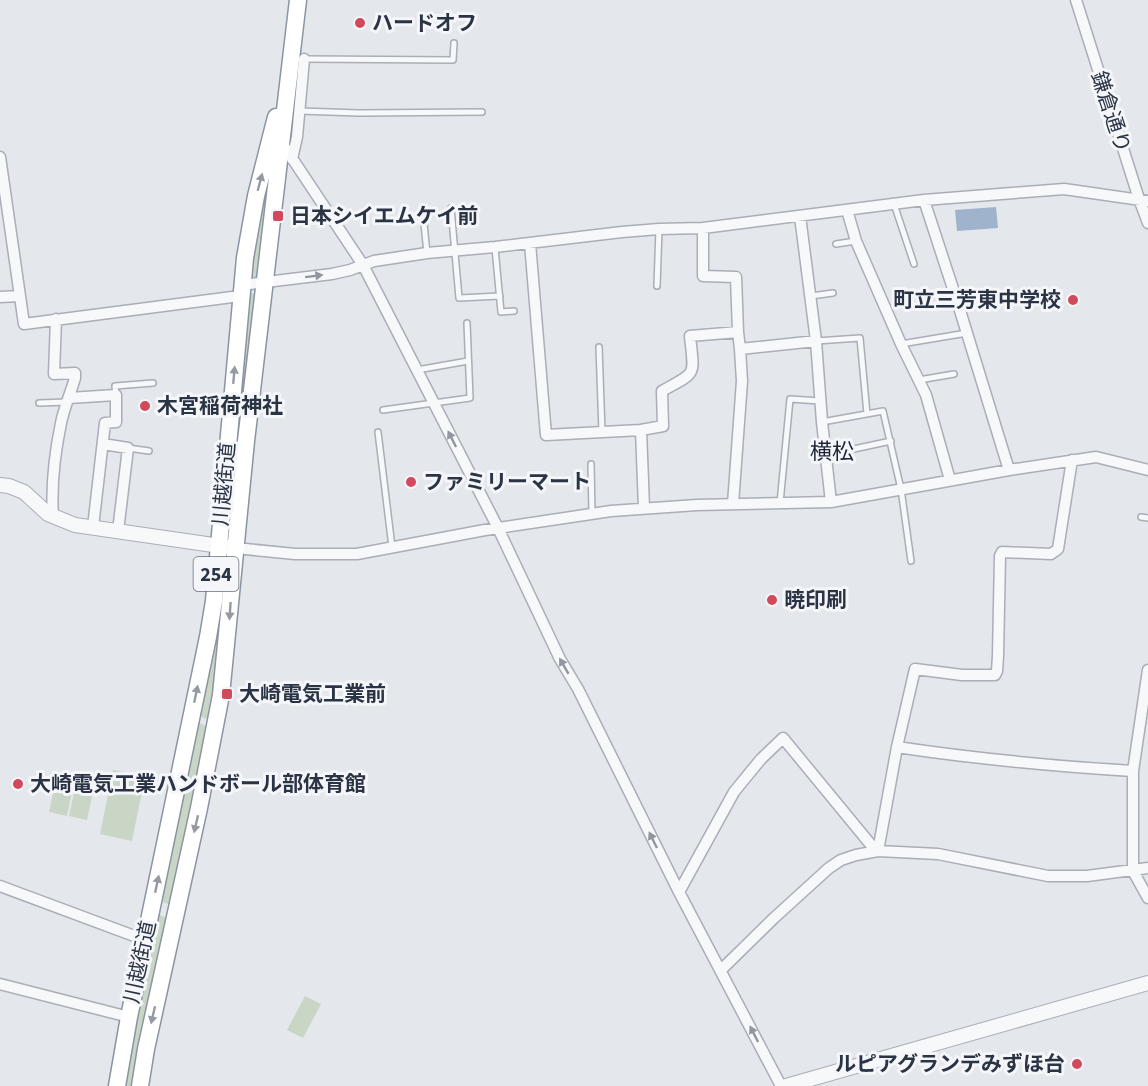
<svg xmlns="http://www.w3.org/2000/svg" width="1148" height="1086" font-family="'Source Sans 3','Noto Sans JP',sans-serif">
	<rect width="100%" height="100%" fill="#e4e7ec"/>
	<!-- green -->
	<path fill="#c9d6c5" d="M272 155 258 278 251 277 254 236Z
		M250 292 257 295 230 536 228 538 247 294Z
		M224 570 213 721 196 715Z
		M196 721 209 728 170 904 164 903 159 898Z
		M113 770 145 777 132 841 100 834Z
		M57 775 75 778 67 816 49 812Z
		M77 779 95 782 87 820 69 816Z
		M160 915 169 919 134 1086H122L156 917Z
		M305 996 321 1004 303 1038 287 1030Z"/>
	<!-- water -->
	<path fill="#9fb4cc" d="M996 207 998 228 957 231 955 210Z"/>
	<g fill="none" stroke-linecap="round" stroke-linejoin="round">
		<defs>
			<path id="service" d="M304 59 453 60 454 43
				M300 111 359 113 482 112
				M894 204 914 264
				M451 208 459 298 500 296
				M423 214 427 253
				M836 244 856 241
				M495 248 501 312 514 311
				M657 286 659 229
				M811 296 833 293
				M816 341 860 338 867 414
				M901 344 967 333
				M599 347 602 432
				M417 370 468 361
				M919 380 954 374
				M116 395 115 386 153 383
				M39 403 67 402
				M383 410 470 398 467 323
				M822 422 883 411 901 489 911 561
				M378 432 392 547
				M128 448 149 451
				M826 455 891 441
				M591 464 592 514
				M780 503 790 399 820 401
				M1141 517 1148 518"/>
			<path id="minor" d="M1076 0 1139 199 1148 223
				M282 143 363 265 498 528 560 659 578 689 679 892 781 1086
				M0 157 24 324 240 296
				M292 159 297 137 304 59
				M924 200 958 304 1009 470
				M847 210 856 241 901 344 926 395 950 480
				M800 216 816 341 822 422 831 502
				M703 228V276L736 277 738 332
				M530 243 546 435 641 430 663 426 662 391C698 371 694 377 690 336L738 332 740 349
				M242 285 332 274 350 270 374 261 427 253 495 247 622 232 659 229 703 228 924 200 1064 189 1148 201
				M0 297 20 296
				M69 398 116 395V422L105 423 93 527
				M641 430 644 508
				M103 444 128 448 118 531
				M733 504 742 381 740 349 816 341
				M53 517C51 487 55 452 61 423 64 408 71 392 75 378V373L54 374 56 319
				M235 548 295 554H357L485 530 611 511 697 505 831 502 1009 470 1096 457 1148 470
				M1148 670 1133 771V871L1148 898
				M897 747C976 759 1053 766 1133 771
				M878 851 897 747 915 669 962 675H995L997 671 998 656 1000 556 1002 552 1051 554 1058 549 1072 460
				M0 886 145 940
				M679 892 734 792 761 759 783 738 876 851
				M721 970 774 918 829 868 841 860 856 855 878 851 938 854 1048 876H1087L1148 868
				M0 984 129 1017"/>
			<path id="tertiary" d="M0 485 9 486 24 492 48 514 75 525 227 547
				M786 1086 1148 983"/>
			<path id="trunk" d="M117 1086 129 1017 208 637 214 601 245 258 256 196 276 117
				M140 1086 146 1049 199 808 221 695 246 441 298 0"/>
		</defs>
		<!-- service casing -->
		<use href="#service" stroke="#a9aeb7" stroke-width="8"/>
		<!-- minor casing -->
		<use href="#minor" stroke="#a9aeb7" stroke-width="13"/>
		<!-- tertiary casing -->
		<use href="#tertiary" stroke="#a9aeb7" stroke-width="16"/>
		<!-- trunk casing -->
		<use href="#trunk" stroke="#8b94a3" stroke-width="19"/>
		<!-- service -->
		<use href="#service" stroke="#f7f8fa" stroke-width="5"/>
		<!-- minor -->
		<use href="#minor" stroke="#f7f8fa" stroke-width="10"/>
		<!-- tertiary -->
		<use href="#tertiary" stroke="#f7f8fa" stroke-width="14"/>
		<!-- trunk -->
		<use href="#trunk" stroke="#fff" stroke-width="16"/>
	</g>
	<!-- one-way arrows -->
	<defs><path id="oneway-solid" d="M-6-.8H1V-3.2L6.5 0L1 3.2V.8H-6Z" transform="scale(1.5)"/></defs>
	<g fill="#959aa2">
		<use href="#oneway-solid" transform="translate(260 182) rotate(-75)"/>
		<use href="#oneway-solid" transform="translate(234 375) rotate(-85)"/>
		<use href="#oneway-solid" transform="translate(230 611) rotate(94)"/>
		<use href="#oneway-solid" transform="translate(196 694) rotate(-78)"/>
		<use href="#oneway-solid" transform="translate(196 824) rotate(103)"/>
		<use href="#oneway-solid" transform="translate(157 884) rotate(-78)"/>
		<use href="#oneway-solid" transform="translate(153 1015) rotate(103)"/>
	</g>
	<g fill="#9196a0">
		<use href="#oneway-solid" transform="translate(314 276) rotate(-7)"/>
		<use href="#oneway-solid" transform="translate(452 439) rotate(-117)"/>
		<use href="#oneway-solid" transform="translate(564 666) rotate(-120)"/>
		<use href="#oneway-solid" transform="translate(653 840) rotate(-116)"/>
		<use href="#oneway-solid" transform="translate(754 1034) rotate(-117)"/>
	</g>
	<!-- markers -->
	<g fill="#d1495b" stroke="#f4f6f9" stroke-width="2">
		<circle cx="360" cy="23" r="6"/>
		<rect x="272" y="210" width="12" height="12" rx="3"/>
		<circle cx="1073" cy="300" r="6"/>
		<circle cx="145" cy="406" r="6"/>
		<circle cx="411" cy="482" r="6"/>
		<circle cx="772" cy="600" r="6"/>
		<rect x="221" y="688" width="12" height="12" rx="3"/>
		<circle cx="18" cy="784" r="6"/>
		<circle cx="1077" cy="1064" r="6"/>
	</g>
	<g text-anchor="middle" stroke-width="6" stroke-linejoin="round" paint-order="stroke">
		<!-- shield labels -->
		<rect fill="#f4f6f9" stroke="#676e7b" stroke-width="1.5" x="193.5" y="557" width="45" height="34" rx="4.5"/>
		<g font-size="20" font-weight="bold" fill="#2b3445">
			<text x="216" y="581">254</text>
		</g>
		<!-- poi labels -->
		<g font-size="21" font-weight="bold" fill="#2b3445" stroke="#f4f6f9" text-anchor="start">
			<text x="372" y="30">ハードオフ</text>
			<text x="290" y="223">日本シイエムケイ前</text>
			<text x="1061" y="307" text-anchor="end">町立三芳東中学校</text>
			<text x="157" y="413">木宮稲荷神社</text>
			<text x="423" y="489">ファミリーマート</text>
			<text x="784" y="607">暁印刷</text>
			<text x="239" y="701">大崎電気工業前</text>
			<text x="30" y="791">大崎電気工業ハンドボール部体育館</text>
			<text x="1065" y="1071" text-anchor="end">ルピアグランデみずほ台</text>
		</g>
		<!-- street labels -->
		<g font-size="21" fill="#2b3445" stroke="#f4f6f9">
			<text transform="translate(1111 112) rotate(72)" y="7">鎌倉通り</text>
			<text transform="translate(224 484) rotate(-85)" y="7">川越街道</text>
			<text transform="translate(140 962) rotate(-78)" y="7">川越街道</text>
		</g>
		<!-- neighbourhood labels -->
		<g font-size="22" fill="#1d2536" stroke="#f4f6f9">
			<text x="832" y="459">横松</text>
		</g>
	</g>
</svg>
